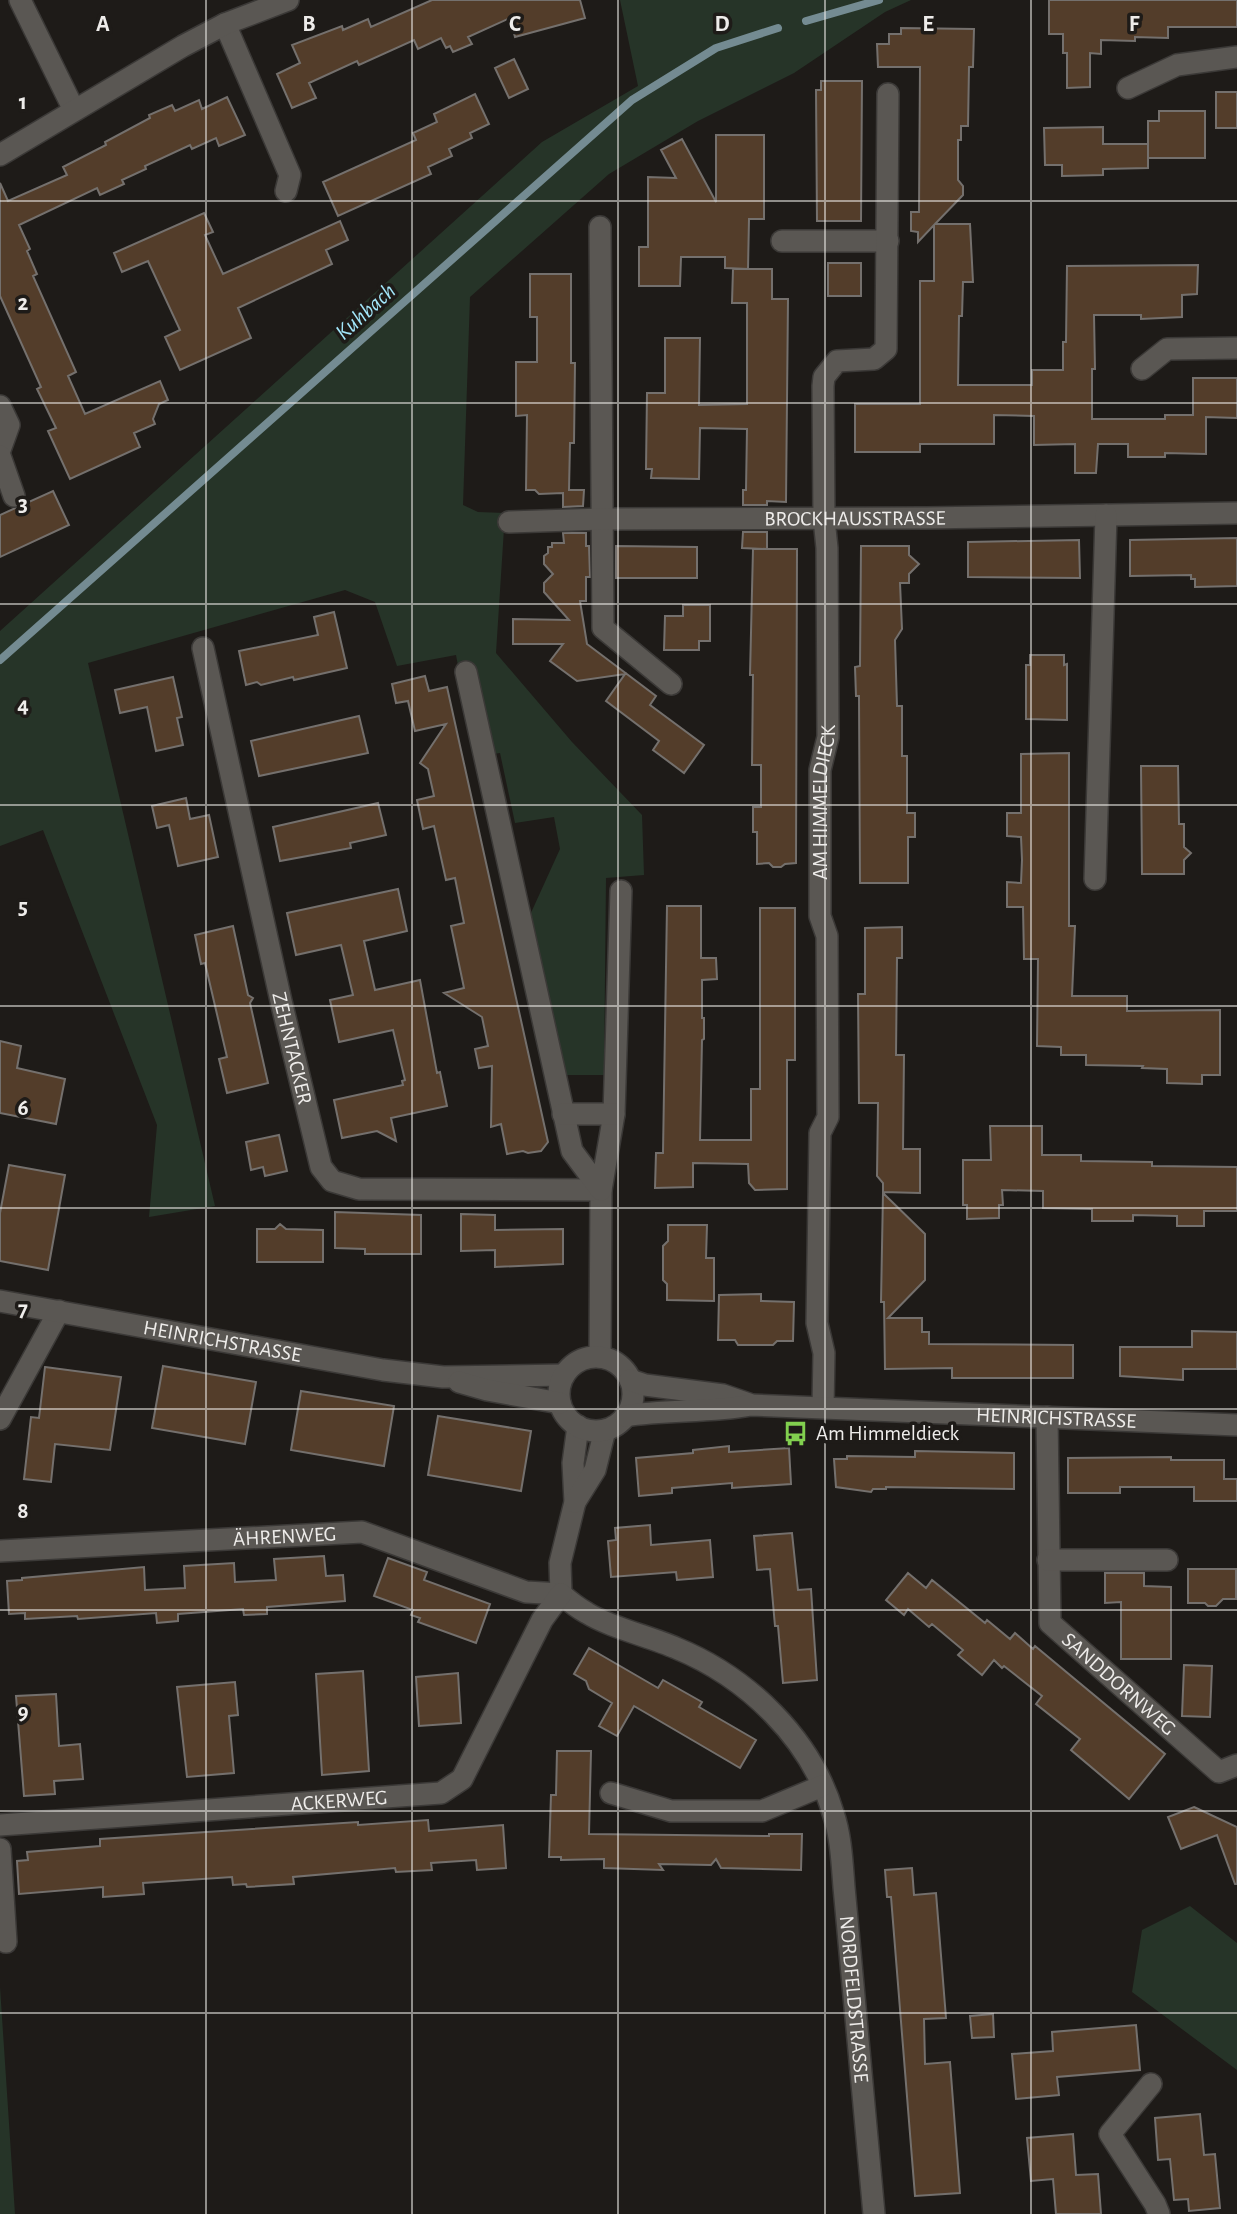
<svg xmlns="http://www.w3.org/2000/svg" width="1237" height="2214" font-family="'Alegreya Sans',sans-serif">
	<rect width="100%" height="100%" fill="#1e1b18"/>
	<!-- green -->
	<path fill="#263428" d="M620 0H911L885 12 794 73 698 121 609 174 470 297 463 505 478 512 505 513 496 653 572 742 642 815 644 875 606 878 604 1075H566L530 915 560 849 554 817 515 823 500 753 475 757 456 655 397 666 375 602 345 590 88 663 215 1206 149 1217 157 1125 43 830 0 846V631L542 142 638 86Z
		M1190 1906 1237 1943V2070L1132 1992 1142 1930Z
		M0 1987 15 2214H0Z"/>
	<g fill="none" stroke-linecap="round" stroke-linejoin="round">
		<!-- stream -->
		<path stroke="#748b92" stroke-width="8" d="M806 21 879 0
			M0 660 632 100 716 48 778 28"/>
	</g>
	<!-- building -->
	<path fill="#533d2a" stroke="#74706d" stroke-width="2" d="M432 0H580L585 18 515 37 510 18 468 37 472 44 453 52 450 46 446 48 441 38 418 49 414 40 359 65 357 61 309 83 316 98 292 108 277 74 300 63 292 45 342 26 343 30 368 19 371 27Z
		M1049 0H1237V27H1168V38L1135 37V41L1101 40V54L1090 53V87L1067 88V53H1063V34H1049Z
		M901 28 974 29 973 67H969L968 126H961V140H958V180L963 186V195L935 224H970L973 282H963L962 316H959L958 385H1032V370H1063V342H1066L1067 266 1198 265 1197 294 1182 295V317L1141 319V315H1094L1095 369H1092V419H1165V415H1193V378H1237V418L1206 417V454L1165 453V457H1128V444H1098L1096 473H1075V444L1034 445V416L994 415V444H920V452H855V404H920V281H934V225L918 242V232L911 231V212H919L920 67H878L877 44H889V34H901Z
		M514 59 528 89 509 98 495 68Z
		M821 81H862L861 221H817L816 90H821Z
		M1216 92H1237V128H1216Z
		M475 94 489 124 470 133 472 138 449 149 452 156 428 167 431 174 338 216 323 182 416 140 413 133 437 122 434 114Z
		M227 97 245 135 219 146 216 138 192 149 190 145 145 166 146 169 122 180 124 184 100 195 97 188 19 225 30 249 27 251 37 274 33 276 76 372 68 376 85 414 160 381 168 400 159 404 153 419 155 424 134 433 140 447 70 479 48 431 56 428 37 389 41 387 0 296V183L8 201 67 175 63 167 106 145 105 142 150 118 149 115 172 105 175 111 199 100 202 109Z
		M1159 111H1205V158H1148V121H1159Z
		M1103 127V144H1148V168L1103 169V175L1062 176V165H1045L1044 128Z
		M716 135H764V219H749L748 269 725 268V257H681L680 286H639V247H648V177L676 178 661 150 682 139 716 202Z
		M204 213 213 232 205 235 223 274 340 221 348 240 326 250 332 264 238 308 251 338 180 370 165 337 180 330 148 261 122 272 114 253Z
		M828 263H861V296H828Z
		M733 269H772V299H788L786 502 767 501V505H743V490H746L747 429 700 428 699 479 651 478 652 469H646L647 393H665V338H700L699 405 747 404V303H732Z
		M530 274H571V363H575L574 443H570L569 490H584L583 506 563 507V493L539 494 535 490H526L527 415 516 416V362H537V317H530Z
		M53 491 69 525 0 557V515Z
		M743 532H767V549L742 548Z
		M563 533H586V546H589L590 577H586V601H580L587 644 656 696 650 705 704 745 684 773 653 750 659 741 606 701 625 674 577 681 550 661 563 644H513V619L569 620 544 592V583L553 574 544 564V556L548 553V547H552V543H564Z
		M1237 538V586L1195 587V579H1191V575L1130 576V540Z
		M1079 540 1080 578 968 577V542Z
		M616 546 697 547V578H616Z
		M861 546H909V555L919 564 909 574V583H900L902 629 895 640 897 706H902V756H907V813H915V837H908V883H860L859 696H856L855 667 860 666Z
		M753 549H797L796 863 785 864 781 867H773L769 863 757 864V832H753V807H761V765H752L753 675H750Z
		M683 605H710V641H699V650H664L665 616H683Z
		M334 612 347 668 294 680 293 677 261 685 257 682 246 685 239 651 318 635 314 617Z
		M1030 655H1064V665L1067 664V720L1026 719V665H1030Z
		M425 676 429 691 447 687 548 1142 541 1151 528 1153 523 1151 507 1154 501 1124 491 1127 492 1066 479 1068 475 1049 488 1046 482 1017 444 993 464 988 451 926 464 923 455 878 446 880 434 826 423 829 417 800 434 796 428 769 420 763 446 724 415 731 408 701 396 703 392 684Z
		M173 677 182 717 177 718 183 745 156 751 147 707 120 713 115 690Z
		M359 716 368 753 259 776 251 741Z
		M1069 753V926H1075L1072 996H1127V1011L1220 1010V1075H1202V1084L1167 1083V1069L1142 1068 1143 1066 1086 1065V1055H1061V1047L1037 1046 1038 959H1024L1023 907H1007V882L1021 883 1022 860 1021 837 1007 836V813H1021V754Z
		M1141 766H1178L1179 824H1184V847L1191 853 1184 860V874H1142Z
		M186 798 190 819 209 815 218 857 178 866 169 825 157 828 152 806Z
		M378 803 386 835 350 843 351 848 280 861 273 827Z
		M398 889 407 931 364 941 375 990 420 980 437 1073 440 1072 447 1106 391 1118 396 1141 377 1131 342 1138 334 1100 403 1085 402 1081 405 1080 393 1030 339 1042 330 1000 353 995 341 945 296 955 287 913Z
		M667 906H701V958H716L717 979 702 980V1018H704V1039L702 1040 700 1140H751V1089H760V908H795V1060H787V1189L755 1190 749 1183 748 1164 693 1163V1187L655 1188 656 1153H663Z
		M233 926 248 995 253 998 250 1003 268 1083 227 1093 219 1059 227 1057 205 963 201 964 195 935Z
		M902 927V958H897L896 1055H904L903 1149H920V1193L883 1192V1183L877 1176 878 1103H859L858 994H865V928Z
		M0 1041 21 1046 17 1068 65 1079 56 1124 0 1113Z
		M990 1126H1042V1155H1081V1161L1152 1162V1166L1237 1167V1211H1204V1226H1177V1216L1133 1215V1221H1092V1209L1043 1208V1191L1002 1190 1003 1205H999V1218L967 1219V1205H963V1160H991Z
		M279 1135 287 1171 265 1176 263 1167 251 1170 246 1142Z
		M9 1165 65 1175 48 1270 0 1261V1213Z
		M883 1193 925 1234V1280L888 1318H922V1332H929V1344L1073 1345V1378H952V1368L885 1369 884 1302H881Z
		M335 1212 421 1215V1254H365V1249L335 1248Z
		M461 1214 495 1215V1230L563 1229V1264L495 1267V1250L461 1251Z
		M280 1224 286 1229 323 1230V1262H257V1229H275Z
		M668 1225H707L706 1258H714V1301L667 1300V1284L663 1280V1246L668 1241Z
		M761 1294V1301L794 1302 793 1341H777L773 1345H738L735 1340H718L719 1295Z
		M1192 1331 1237 1332V1369H1183V1380L1120 1376V1347H1192Z
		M163 1366 256 1382 245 1444 152 1428Z
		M45 1367 121 1377 110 1450 55 1444 51 1482 24 1479 31 1417 39 1418Z
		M301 1391 394 1406 384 1466 291 1450Z
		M438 1416 531 1431 521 1491 428 1475Z
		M729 1446V1452L789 1448 791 1484 732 1488V1483L672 1488V1493L639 1496 636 1458 693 1453V1450Z
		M915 1451 1014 1453V1489L886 1487V1489H873L871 1492 836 1487 834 1459H847V1456L915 1457Z
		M1171 1457V1460H1224V1479H1237V1501H1194V1487H1120V1493H1068V1458Z
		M650 1525 651 1545 710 1540 713 1577 677 1580 676 1572 611 1577 608 1541 616 1540 615 1528Z
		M792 1533 798 1590 811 1589 817 1680 783 1683 778 1626H775L770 1569 757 1570 754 1536Z
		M324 1556 326 1576 343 1575 345 1601 267 1607V1614L244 1615 243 1609 178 1614V1621L157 1623 156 1613 78 1619 77 1616 25 1619V1613L9 1614 7 1581 22 1580V1578L144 1567 145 1590 185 1588 184 1566 234 1563 235 1582 276 1580 274 1559Z
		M388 1558 427 1572 424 1580 490 1604 476 1643 418 1622 420 1618 411 1615 413 1610 374 1596Z
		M1188 1569H1236V1599H1223L1216 1606H1208L1205 1603H1188Z
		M908 1573 926 1588 932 1580 985 1623 987 1620 1010 1639 1015 1633 1033 1649 1035 1646 1165 1754 1129 1799 1071 1750 1080 1739 1036 1704 1042 1696 1004 1666 1002 1668 994 1660 982 1675 958 1655 963 1650 932 1624 929 1627 908 1609 904 1615 886 1600Z
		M1105 1573H1144V1586L1171 1587V1659H1121V1602L1105 1603Z
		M589 1648 658 1688 663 1680 702 1702 699 1707 756 1740 740 1768 634 1706 617 1736 599 1726 612 1703 589 1689 586 1681 574 1674Z
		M1184 1665 1212 1666 1210 1717 1182 1716Z
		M363 1671 369 1771 322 1775 316 1674Z
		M458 1673 461 1723 419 1726 416 1677Z
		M235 1682 238 1715 229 1716 234 1773 187 1777 177 1687Z
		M56 1694 59 1746 80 1744 83 1779 54 1781 55 1794 24 1796 16 1696Z
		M557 1751H591L589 1834 769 1836V1834H802L801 1870 721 1868 716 1859 711 1865 659 1864 663 1870 604 1868V1859L561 1860V1857H549L551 1795H556Z
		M1194 1807 1237 1827V1884H1235L1217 1835 1181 1849 1168 1817Z
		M428 1820 429 1831 503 1825 506 1868 477 1870 476 1860 431 1863 432 1870 396 1872 395 1868 293 1877 294 1884 247 1887 246 1884 233 1885 232 1877 143 1883 144 1894 103 1897V1887L19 1894 17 1861 28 1860 27 1852 100 1846V1839L358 1822V1825Z
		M912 1868 914 1895 936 1893 946 2018 924 2019 925 2064 950 2062 960 2193 915 2196 891 1897H887L885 1870Z
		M993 2014 994 2037 972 2038 970 2016Z
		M1136 2025 1140 2070 1057 2077 1059 2095 1016 2099 1012 2054 1053 2051 1052 2032Z
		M1200 2114 1204 2155 1215 2154 1220 2208 1189 2211 1188 2199 1174 2200 1170 2159 1158 2160 1155 2118Z
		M1073 2134 1076 2175 1098 2174 1101 2214H1056L1053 2179 1031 2181 1027 2138Z"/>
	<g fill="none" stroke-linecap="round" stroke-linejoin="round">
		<defs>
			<g id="street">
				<path d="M20 0 74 110"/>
				<path d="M225 24 290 175 286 191"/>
				<path d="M1128 88 1177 65 1237 57"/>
				<path d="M0 155 183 46 225 24 288 0"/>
				<path d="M600 227 603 628 671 684"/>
				<path d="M782 241H888"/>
				<path d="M1142 369 1167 349 1237 348"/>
				<path d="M0 406 9 425 0 450"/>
				<path d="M0 456 14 496"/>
				<path id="s1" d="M509 522 603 519 926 518 1237 513"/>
				<path id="s2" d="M203 648 281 1001 321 1167 332 1181 359 1189 601 1190 600 1357"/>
				<path d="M466 672 572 1151 601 1190 614 1114 621 891"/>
				<path d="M1095 879 1106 515"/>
				<path d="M563 1114H614"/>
				<path id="s3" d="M823 1407 824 1353 817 1323 820 1133 828 1117 827 936 820 916V770L828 737 827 548 824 519 823 386 824 377 837 361 874 359 886 349 888 94"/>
				<path id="s4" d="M1047 1417 1050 1623 1219 1772 1237 1765"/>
				<path d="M0 1419 59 1311"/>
				<path id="s5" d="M578 1426 573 1463 575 1502 560 1563 561 1594C569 1601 578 1608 587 1613 609 1627 651 1637 676 1648 747 1677 811 1738 833 1813 841 1836 842 1862 844 1887L874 2214"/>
				<path d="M575 1502 595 1470 605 1430"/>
				<path id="s6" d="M0 1551 362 1532 526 1592 561 1594"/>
				<path d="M1048 1560H1167"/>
				<path d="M611 1793 671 1811H762L822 1786"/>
				<path id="s7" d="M0 1825 441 1793 462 1779 542 1620 561 1594"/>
				<path d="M0 1849 6 1942"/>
				<path d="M1151 2084 1110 2134 1155 2204 1159 2214"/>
			</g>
			<g id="secondary">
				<path id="s8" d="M0 1301 383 1370 443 1377 564 1375"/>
				<circle cx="596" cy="1394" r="37"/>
				<path d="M630 1380 645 1385 723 1395 749 1404"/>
				<path d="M459 1382 487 1390 560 1403"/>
				<path id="s9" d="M625 1416C667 1409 709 1413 751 1405L1237 1425"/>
			</g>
		</defs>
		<!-- street casing -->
		<use href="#street" stroke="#3b3937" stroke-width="24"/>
		<!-- secondary casing -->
		<use href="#secondary" stroke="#3b3937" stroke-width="24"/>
		<!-- street -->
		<use href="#street" stroke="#5a5753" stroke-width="21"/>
		<!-- secondary -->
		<use href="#secondary" stroke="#5a5753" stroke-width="21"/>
	</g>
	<!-- grid -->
	<path fill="none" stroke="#eeecea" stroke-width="2" stroke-opacity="0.55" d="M206 0V2214M412 0V2214M618 0V2214M825 0V2214M1031 0V2214M0 201H1237M0 403H1237M0 604H1237M0 805H1237M0 1006H1237M0 1208H1237M0 1409H1237M0 1610H1237M0 1811H1237M0 2013H1237"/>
	<!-- icons -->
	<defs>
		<symbol id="bus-bare" viewBox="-9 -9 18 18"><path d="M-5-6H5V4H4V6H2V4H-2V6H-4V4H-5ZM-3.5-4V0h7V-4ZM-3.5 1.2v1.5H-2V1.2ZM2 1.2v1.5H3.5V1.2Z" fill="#82d04f" stroke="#1e1b18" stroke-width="2.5" paint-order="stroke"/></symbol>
	</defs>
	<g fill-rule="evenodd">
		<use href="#bus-bare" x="778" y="1416" width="35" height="35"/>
	</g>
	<g text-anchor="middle" stroke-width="7" stroke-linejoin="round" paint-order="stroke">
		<!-- street labels -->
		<g font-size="21" fill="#eeecea" stroke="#1e1b18">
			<text dy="7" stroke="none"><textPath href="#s1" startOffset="346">BROCKHAUSSTRASSE</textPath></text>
			<text dy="7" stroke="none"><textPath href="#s3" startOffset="609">AM HIMMELDIECK</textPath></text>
			<text dy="7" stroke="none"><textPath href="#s2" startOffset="410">ZEHNTACKER</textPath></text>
			<text dy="7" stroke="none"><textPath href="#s8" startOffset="226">HEINRICHSTRASSE</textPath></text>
			<text dy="7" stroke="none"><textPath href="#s9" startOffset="432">HEINRICHSTRASSE</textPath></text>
			<text dy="7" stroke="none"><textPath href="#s6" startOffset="285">ÄHRENWEG</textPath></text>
			<text dy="7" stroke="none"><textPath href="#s4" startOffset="298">SANDDORNWEG</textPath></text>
			<text dy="7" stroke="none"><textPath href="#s7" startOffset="340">ACKERWEG</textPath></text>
			<text dy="7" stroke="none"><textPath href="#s5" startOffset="721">NORDFELDSTRASSE</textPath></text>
		</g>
		<!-- poi labels -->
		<g font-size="21" fill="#eeecea" stroke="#1e1b18" text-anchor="start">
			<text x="816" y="1440">Am Himmeldieck</text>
		</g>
		<!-- water labels -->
		<g font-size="23" font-style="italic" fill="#a3e7fb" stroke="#1e1b18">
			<text transform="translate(365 311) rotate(-42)" y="8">Kuhbach</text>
		</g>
	</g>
	<g font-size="23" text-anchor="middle" font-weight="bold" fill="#eeecea" stroke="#1e1b18" stroke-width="7" stroke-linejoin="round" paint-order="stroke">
		<text x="103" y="31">A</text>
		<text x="309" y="31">B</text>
		<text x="515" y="31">C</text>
		<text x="722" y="31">D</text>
		<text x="928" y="31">E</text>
		<text x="1134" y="31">F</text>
		<text x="23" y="109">1</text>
		<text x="23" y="310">2</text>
		<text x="23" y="511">3</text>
		<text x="23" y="712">4</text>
		<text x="23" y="914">5</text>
		<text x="23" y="1115">6</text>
		<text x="23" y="1316">7</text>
		<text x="23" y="1518">8</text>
		<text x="23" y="1719">9</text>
	</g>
</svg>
